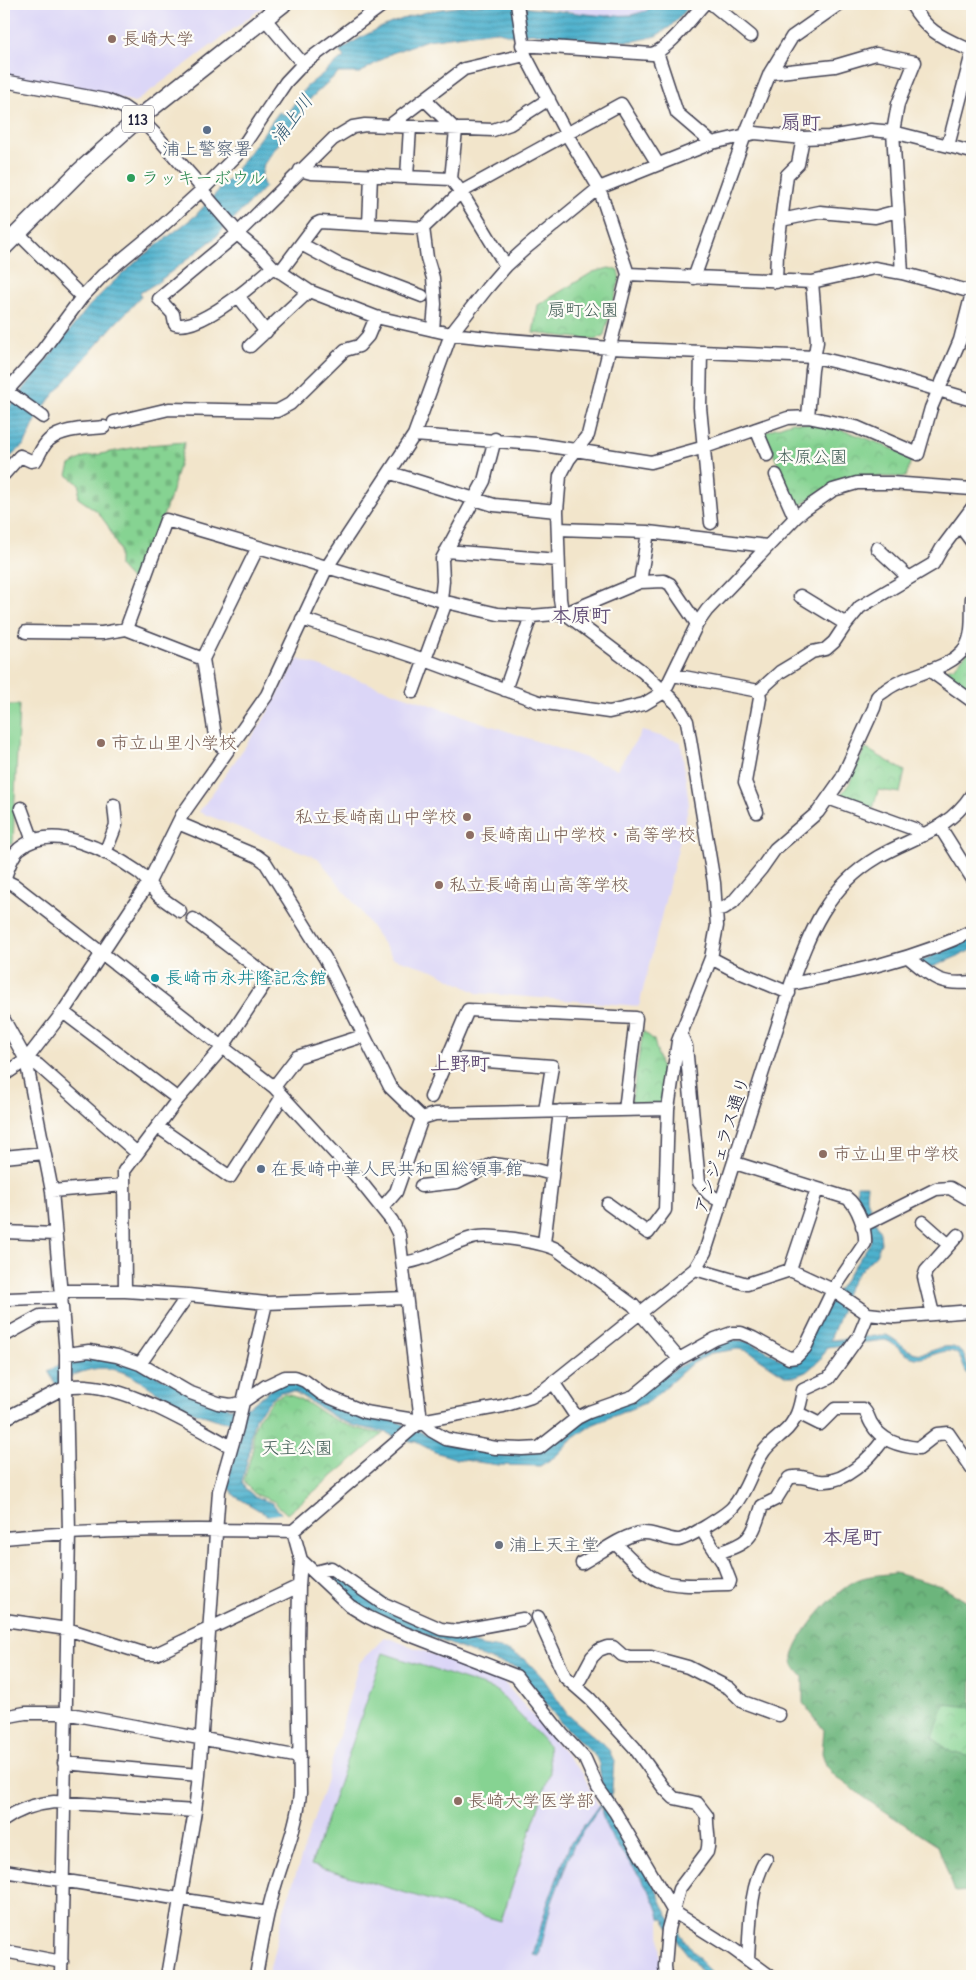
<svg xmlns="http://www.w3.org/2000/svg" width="976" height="1980" font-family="'Comic Neue','Klee One',sans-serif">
	<defs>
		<pattern id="forest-crowns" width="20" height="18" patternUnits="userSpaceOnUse" patternTransform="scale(1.25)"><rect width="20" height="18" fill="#6cb57c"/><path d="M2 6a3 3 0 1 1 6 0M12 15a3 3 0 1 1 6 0" fill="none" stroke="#589367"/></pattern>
		<pattern id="cemetery-stones" width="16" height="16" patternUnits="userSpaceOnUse" patternTransform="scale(1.25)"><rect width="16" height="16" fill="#86d392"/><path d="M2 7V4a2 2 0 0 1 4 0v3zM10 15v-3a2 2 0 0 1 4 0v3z" fill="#73b57f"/></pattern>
		<pattern id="park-crowns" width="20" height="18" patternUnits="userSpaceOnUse" patternTransform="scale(1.25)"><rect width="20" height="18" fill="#86d392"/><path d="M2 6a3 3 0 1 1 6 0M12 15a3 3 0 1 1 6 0" fill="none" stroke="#73b57f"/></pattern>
		<pattern id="water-rules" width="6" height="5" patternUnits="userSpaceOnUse" patternTransform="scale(1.25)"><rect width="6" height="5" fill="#4eb1cd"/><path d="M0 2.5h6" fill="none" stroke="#4090a8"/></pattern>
	</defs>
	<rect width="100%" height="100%" fill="#fdfcf7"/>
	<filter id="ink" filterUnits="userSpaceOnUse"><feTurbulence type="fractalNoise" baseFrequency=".02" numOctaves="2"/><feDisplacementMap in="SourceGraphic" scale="10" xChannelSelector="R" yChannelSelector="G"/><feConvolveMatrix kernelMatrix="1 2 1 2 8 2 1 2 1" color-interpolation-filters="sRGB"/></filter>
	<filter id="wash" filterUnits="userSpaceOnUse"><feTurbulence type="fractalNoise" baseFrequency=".0096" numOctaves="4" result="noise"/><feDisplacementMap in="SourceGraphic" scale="20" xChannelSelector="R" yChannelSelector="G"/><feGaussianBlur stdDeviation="1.12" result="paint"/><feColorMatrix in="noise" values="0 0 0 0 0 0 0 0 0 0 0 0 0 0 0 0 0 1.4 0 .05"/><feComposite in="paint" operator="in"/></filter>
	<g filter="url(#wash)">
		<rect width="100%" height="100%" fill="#f2e5cb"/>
		<!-- built -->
		<path fill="#dbd6f7" d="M4 4H267L134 103 109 95 4 74Z
			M524 4H660L636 16 612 18Z
			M298 659 617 769 642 731 681 742 689 804 639 1006 477 993 433 970 393 958 361 912 318 858 199 812 261 724Z
			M385 1637 501 1679 583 1774 606 1822 655 1892 660 1919 661 1976H268L284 1910 327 1779 359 1663Z"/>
		<!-- forest -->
		<path fill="url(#forest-crowns)" stroke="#476c5c" d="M895 1573 941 1586 972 1605V1891L955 1892 938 1846 876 1806 835 1776 826 1765 822 1753 824 1730 803 1703V1677C798 1671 792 1666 793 1657 796 1635 836 1589 857 1580 868 1575 883 1575 895 1573Z"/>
		<!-- cemetery -->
		<path fill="url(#cemetery-stones)" stroke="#547a66" d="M185 442 172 491 138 587 119 566V550L108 526 97 511 78 498 80 485 67 475 70 465 84 457 148 445Z"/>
		<!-- park -->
		<path fill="url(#park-crowns)" stroke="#547a66" d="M609 268 618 270 620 279 604 335 595 340 533 333 538 305 593 272Z
			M792 422C840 425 869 439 912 457L906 477C855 477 837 474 797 509L764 432Z
			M972 648V694L942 674 944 670 954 667Z
			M865 748 905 771 900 793 878 790 873 809 839 797 849 784Z
			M643 1031 654 1040 665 1083 664 1104 631 1103Z
			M284 1394C304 1397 318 1412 337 1421 352 1428 368 1431 383 1434L287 1514 273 1501 255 1494 247 1486 244 1481 253 1448V1431L258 1418 275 1398Z
			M944 1704 972 1707V1757L951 1752 933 1738Z"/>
		<!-- garden -->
		<path fill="#86d392" stroke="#547a66" d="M4 705H19L13 844H4Z
			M383 1653 496 1690 548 1745 550 1772 501 1921 311 1865Z"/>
		<!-- water -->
		<path fill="url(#water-rules)" stroke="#386a84" d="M512 4 530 8 605 16 631 15 646 11 655 4H692L670 27 656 36 635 41 604 42 531 33 514 36 495 31 427 40 392 53 360 73H338L312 97 264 164 261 178 265 187 215 238 158 282 140 293 141 297 113 326 49 400 36 420 25 444 4 463V414L89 306 109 286 139 259 195 216 230 178 279 112 286 115 306 87 344 57 339 51C396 13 445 4 512 4Z
			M972 938V950L928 969 918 962Z
			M857 1185H867L866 1196 880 1233 881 1243 876 1255 856 1275 846 1292 844 1304 830 1340 886 1335C897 1339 904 1350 916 1353 930 1356 948 1338 961 1352 967 1357 966 1367 972 1372V1379C962 1370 964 1362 958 1355 948 1344 928 1360 916 1358 903 1356 897 1344 885 1340L827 1347 820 1360 806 1372 796 1376H786L748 1351 738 1349 712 1353 690 1365 650 1401 592 1425 571 1440 556 1456 540 1466 498 1465 457 1459 435 1452 416 1442 400 1439 387 1433 356 1426 339 1420 295 1392H281L272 1398 255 1418 251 1434V1446L242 1482 245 1488 254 1496 272 1503 320 1557 431 1628 482 1646 506 1650 525 1659 543 1678 567 1714 608 1748 614 1761 610 1815 618 1830 650 1876 667 1914 686 1942 703 1964 715 1976H705L681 1946 664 1919 660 1918C652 1876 602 1844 601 1805L574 1844 551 1905 539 1956 533 1955 547 1905 570 1844 602 1801V1789L599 1764 596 1757 560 1722 518 1668 496 1662 388 1620 357 1604 272 1518 235 1496 227 1486 243 1421C227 1424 221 1421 206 1416 199 1414 191 1412 184 1408 133 1382 116 1347 56 1385L48 1371 75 1356H101L124 1361 229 1408 250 1406 280 1382 298 1385 316 1394 398 1422 428 1435 533 1452 563 1432 725 1341C750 1336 766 1351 788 1364L870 1243 871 1236 857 1197Z"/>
		<!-- pier -->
		<path fill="#f2e5cb" d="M285 1513 322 1555 338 1572 324 1575 266 1516Z"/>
	</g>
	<g filter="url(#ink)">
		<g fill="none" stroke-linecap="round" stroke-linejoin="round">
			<defs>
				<path id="minor" d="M517 4 525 55 566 133 599 188 628 274 588 435 569 459 560 476 557 511 560 599 562 611 643 672 677 704 687 721 714 883 717 926 711 958 678 1041 668 1109 665 1210 648 1233 608 1204
					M712 4 751 36
					M911 4C929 34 942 37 972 51
					M264 18 303 64
					M522 45 652 54C670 48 691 18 704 4
					M657 52 677 113 712 143
					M770 73 835 66 876 54 915 62 898 104 893 132 902 273
					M4 81 106 100 123 107 139 118 155 134 203 189 207 197 233 227 237 234 261 254 273 267 309 291 376 317 451 334 497 339 610 348 815 357 878 372 972 400
					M425 100 456 130
					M389 126 464 69 525 55
					M456 130 451 179 461 192 506 266
					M948 146 972 53
					M300 170 311 173 451 179
					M407 177 410 127
					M781 220 820 212 875 217 898 211
					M369 225 371 175
					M423 228 427 258 433 278 435 304 433 330
					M18 233 82 297
					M301 244 338 264 422 296
					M273 267C255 283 199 332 175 324L173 314 159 299 237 234 333 139 353 127 365 125 493 130 510 124 549 99
					M280 272 316 224 320 222 423 228 461 192 621 104 658 164
					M628 274 812 282 874 268 902 273 972 292
					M694 278 745 135 770 73 792 37 839 4
					M776 282 777 253 787 175 798 164 803 138
					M239 297 266 332
					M250 346 309 291
					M701 352 700 407 711 523
					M4 389 43 417
					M4 394 39 355 82 297 103 275 159 229 203 189 237 155 286 82 303 64 384 4
					M808 417 812 370 817 342 812 282
					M114 422 169 409 277 411 290 404 345 350 359 346 368 336 376 317
					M756 429 767 455
					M414 435 537 444 651 462 705 447 788 418 808 417 856 427 918 454 931 408 960 340 972 293
					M391 473 494 505 557 511
					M4 474 20 456 31 461 36 460C40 453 43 445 49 440 63 428 87 429 104 427
					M776 475 795 518
					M960 526 972 542
					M558 529 648 532 767 546
					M877 548 909 578
					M446 551 558 560
					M640 582 648 532
					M800 596 846 624
					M441 600 443 581 442 559 484 481 495 439
					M302 619 425 660 539 702 609 712 644 704 664 692 697 624 707 610 795 518 804 510 833 490 857 483H891L972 489
					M126 629 166 520 446 602 498 614 531 616 566 613 640 582 664 581 670 584 697 624
					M26 632 102 633 126 629 203 659
					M929 670 972 701
					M673 675 759 691 780 672 795 663 812 652 826 649 834 642 846 624 860 607 933 564 942 548 972 508
					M505 690 531 616
					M413 692 446 602
					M227 751 216 742 203 659 258 547
					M828 798 914 829 924 835
					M21 808 33 841
					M757 812 745 782 760 698 759 691
					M178 823 257 856 265 862 325 958 390 1087 422 1118
					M940 827 972 878
					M105 853 116 825 114 805
					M4 880 14 885 274 1087 356 1176 392 1221 399 1235 421 1421
					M4 880C8 870 11 856 19 849 53 821 108 851 138 872 147 878 151 888 158 895 165 901 173 906 180 911
					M716 909 724 908 733 902 761 869 775 849 818 812 842 778 874 708C875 705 876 700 877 697 879 694 884 692 886 690 909 672 947 672 965 648 974 635 971 614 972 598
					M908 957C932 977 940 986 972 982
					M711 958 732 969 789 993
					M791 984C853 972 916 959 972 931
					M63 1012 178 1099
					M4 1020 26 1060 52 1191 66 1354V1387L4 1419
					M681 1035 686 1046 699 1182C706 1191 710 1197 721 1201
					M448 1058 552 1066 545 1111
					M26 1060 38 1065 137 1153
					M4 1075 26 1060 63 1012 149 882 182 815 267 695 327 567 414 435 451 334 487 288 506 266 527 247 599 188 712 143 755 133 803 138 829 137 871 130 893 132 972 152
					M274 1087 297 1057 363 1036
					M431 1097 468 1010 636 1018 625 1110
					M422 1118 435 1114 668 1109
					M158 1127 230 1177 282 1097
					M4 1157 44 1153
					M421 1186 457 1182 493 1164 537 1170 552 1174
					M52 1191 124 1185
					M382 1208 396 1192 422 1118
					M923 1222 949 1245
					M862 1226 936 1189 950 1188 972 1201
					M4 1232 56 1234
					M544 1243 560 1111
					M403 1263C428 1260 448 1245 472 1238 488 1233 541 1242 556 1249L633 1305 679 1359
					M695 1269 747 1284 790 1270 833 1290 868 1314 895 1317 972 1311
					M790 1270 817 1189
					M61 1291H125L188 1295 266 1303 406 1298
					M125 1291 124 1171 178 1099 222 1048 269 977 193 919
					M8 1299 62 1297
					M933 1314 924 1277 926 1271 958 1235
					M4 1336 40 1316 63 1315
					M66 1354 89 1351 117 1356 140 1364 188 1392 218 1403 231 1405 241 1403 266 1386 285 1377H295L305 1381 322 1394 365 1412 421 1421 432 1431 446 1439 496 1448 522 1449 539 1448 577 1418 589 1412 634 1396 679 1359 715 1339 732 1333H741L753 1338 789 1358 796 1357 805 1348 833 1290 865 1243C866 1230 858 1206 847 1198L735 1163
					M140 1364 188 1295
					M553 1382 577 1418
					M798 1413 820 1424 835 1409H863C868 1413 868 1418 871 1423 881 1441 899 1446 919 1448L937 1434 948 1433 972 1468
					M4 1538C100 1529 196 1529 293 1531L421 1421 503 1406 531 1397 545 1389 695 1269 705 1252 791 984C810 932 827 887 878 857 914 836 947 832 972 794
					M616 1544C627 1555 644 1574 658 1580 680 1588 706 1584 729 1584L730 1581 723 1563 701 1529
					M717 1553C750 1543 752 1538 762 1506L776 1499 789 1478C798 1474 810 1480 820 1481 845 1484 870 1458 884 1439
					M301 1560 350 1606 368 1617 389 1627 516 1676 562 1734 585 1759 598 1788 615 1812 674 1912 733 1949 770 1976
					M582 1563C599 1554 617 1539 636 1534 651 1530 663 1539 677 1540 685 1541 725 1515 732 1508 747 1492 751 1469 764 1451 769 1444 776 1439 783 1433 797 1421 800 1407 803 1390L829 1378 859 1336 868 1314
					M315 1572 331 1568 382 1603 441 1629 457 1631 523 1619
					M538 1617 565 1677 590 1699 634 1747 663 1787 674 1798 697 1803 707 1816C706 1829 711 1840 707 1852L679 1889 668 1929 665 1966 666 1976
					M4 1620 67 1629 146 1654H156L299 1586
					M577 1685 592 1657 599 1650 607 1647H613L622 1655 630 1657H651L688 1667 729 1688 743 1702 779 1715
					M4 1717 25 1713H65L300 1757
					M64 1763 199 1775
					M4 1820C19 1809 35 1804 54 1802L195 1811
					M4 1871 268 1913
					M4 1951 62 1962
					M748 1959C750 1927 749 1888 766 1859
					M61 1976 69 1532 66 1387C116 1378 187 1423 230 1446
					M167 1976 195 1811 199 1775 219 1491 237 1428 266 1303
					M256 1976C261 1949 265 1920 273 1893 282 1859 297 1829 300 1793L298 1643 299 1586 301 1560 293 1531"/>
				<path id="major" d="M4 247 80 171 139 118 283 4"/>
			</defs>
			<!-- minor casing -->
			<use href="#minor" stroke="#413f51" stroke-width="15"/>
			<!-- major casing -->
			<use href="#major" stroke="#413f51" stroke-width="19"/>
			<!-- minor -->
			<use href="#minor" stroke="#fff" stroke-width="12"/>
			<!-- major -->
			<use href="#major" stroke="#fff" stroke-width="16"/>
		</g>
	</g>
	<!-- markers -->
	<g fill="#8d6e63" stroke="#fdfcf7" stroke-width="2">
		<circle cx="112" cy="39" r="5"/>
		<circle cx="101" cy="743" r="5"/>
		<circle cx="467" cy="817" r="5"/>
		<circle cx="470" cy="835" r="5"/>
		<circle cx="439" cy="885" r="5"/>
		<circle cx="823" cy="1154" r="5"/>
		<circle cx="458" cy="1801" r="5"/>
	</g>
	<g fill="#5c6f8a" stroke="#fdfcf7" stroke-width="2">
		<circle cx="207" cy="130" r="5"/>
		<circle cx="261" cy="1169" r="5"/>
	</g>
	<circle fill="#2e9e5b" stroke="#fdfcf7" stroke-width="2" cx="131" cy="178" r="5"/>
	<circle fill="#0f9aa8" stroke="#fdfcf7" stroke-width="2" cx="155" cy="978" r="5"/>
	<circle fill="#6b7280" stroke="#fdfcf7" stroke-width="2" cx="499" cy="1545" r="5"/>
	<g text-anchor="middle" stroke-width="4.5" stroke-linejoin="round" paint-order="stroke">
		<!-- shield labels -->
		<rect fill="#fdfcf7" stroke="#646373" stroke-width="1" x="122" y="105.5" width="32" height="27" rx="4"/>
		<g font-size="16" font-weight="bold" fill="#22223b">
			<text x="138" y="125">113</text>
		</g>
		<!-- education labels -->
		<g font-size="18" fill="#785e54" stroke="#fdfcf7" text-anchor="start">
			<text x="122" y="45">長崎大学</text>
			<text x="111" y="749">市立山里小学校</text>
			<text x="457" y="823" text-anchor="end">私立長崎南山中学校</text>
			<text x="480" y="841">長崎南山中学校・高等学校</text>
			<text x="449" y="891">私立長崎南山高等学校</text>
			<text x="833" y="1160">市立山里中学校</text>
			<text x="468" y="1807">長崎大学医学部</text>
		</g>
		<!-- service labels -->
		<g font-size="18" fill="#4e5e75" stroke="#fdfcf7">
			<text x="207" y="155">浦上警察署</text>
			<text x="271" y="1175" text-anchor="start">在長崎中華人民共和国総領事館</text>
		</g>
		<!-- leisure labels -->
		<g font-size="18" fill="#27864d" stroke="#fdfcf7" text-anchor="start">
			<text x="141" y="184">ラッキーボウル</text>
		</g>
		<!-- park labels -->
		<g font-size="18" fill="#456059" stroke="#fdfcf7">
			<text x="583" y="316">扇町公園</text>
			<text x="812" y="463">本原公園</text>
			<text x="297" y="1454">天主公園</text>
		</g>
		<!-- culture labels -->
		<g font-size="18" fill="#0d838f" stroke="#fdfcf7" text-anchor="start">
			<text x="165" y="984">長崎市永井隆記念館</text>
		</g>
		<!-- street labels -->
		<g font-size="18" fill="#22223b" stroke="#fdfcf7">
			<text transform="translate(722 1145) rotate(-72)" y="6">アンジェラス通り</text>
		</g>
		<!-- worship labels -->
		<g font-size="18" fill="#5b616d" stroke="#fdfcf7" text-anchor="start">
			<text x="509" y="1551">浦上天主堂</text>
		</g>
		<!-- water labels -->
		<g font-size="19" font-style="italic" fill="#345b75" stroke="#fdfcf7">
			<text transform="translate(291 119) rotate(-53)" y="7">浦上川</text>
		</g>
		<!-- quarter labels -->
		<g font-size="20" font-weight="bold" fill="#66537a" stroke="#fdfcf7">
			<text x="801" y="129">扇町</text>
			<text x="581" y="622">本原町</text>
			<text x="460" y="1070">上野町</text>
			<text x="852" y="1544">本尾町</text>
		</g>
	</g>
	<!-- margin -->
	<rect width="976" height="1980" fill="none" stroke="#fdfcf7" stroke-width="20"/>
</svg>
